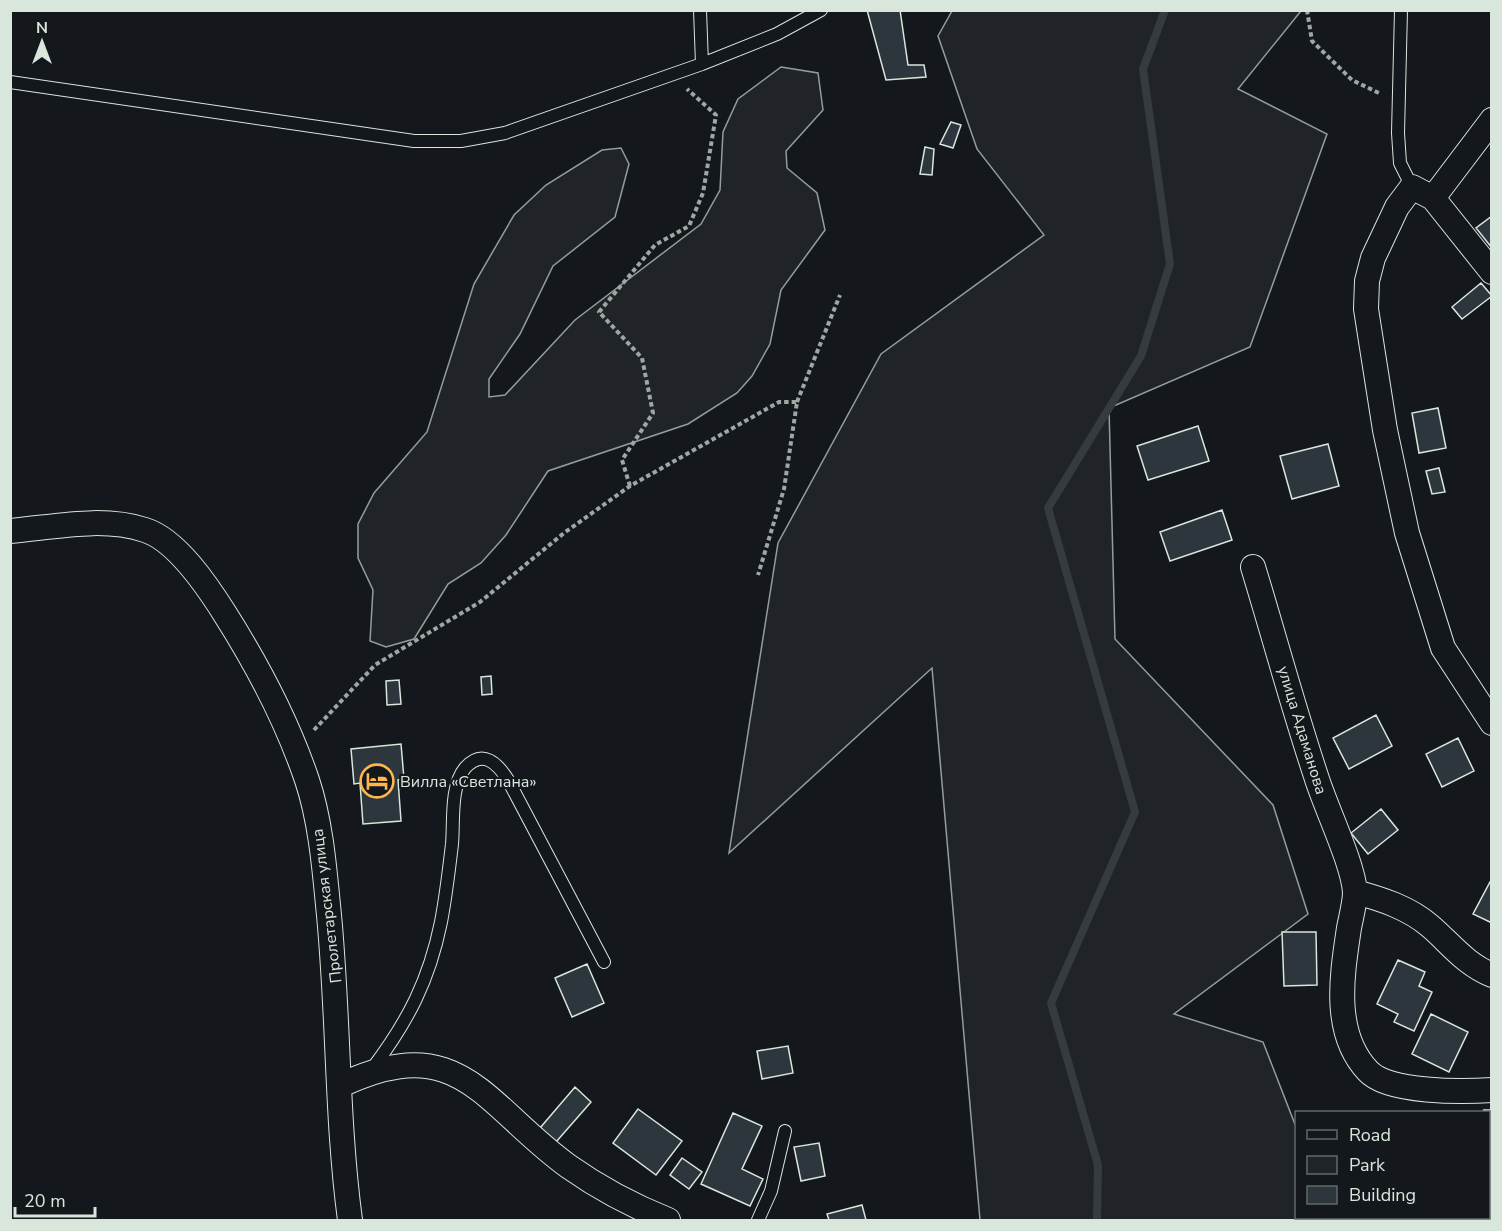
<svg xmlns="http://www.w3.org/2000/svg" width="1502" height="1231" font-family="'Nunito Sans',sans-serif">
	<rect width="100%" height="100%" fill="#14181c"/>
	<!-- green -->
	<path fill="#202428" stroke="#939e99" stroke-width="1.5" d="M952 11H1301L1238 89 1327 134 1250 347 1109 408 1115 639 1273 805 1308 914 1174 1014 1263 1042 1296 1127V1218H1332L1333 1220H980L932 668 729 853 778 543 881 354 1044 235 977 149 938 36Z
		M781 67 818 73 823 110 786 151 787 168 817 193 825 230 781 290 770 344 752 376 737 393 688 424 548 471 506 535 481 563 448 584 414 639 386 647 370 641 373 590 358 558V524L374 493 427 432 474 284 514 215 546 185 602 150 621 148 629 164 615 217 553 266 520 334 489 379V397L505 395 575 320 701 224 720 190 723 132 738 99Z"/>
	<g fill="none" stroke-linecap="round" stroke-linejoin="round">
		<!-- stream -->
		<path stroke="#363b3e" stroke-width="8" d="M1097 1220 1098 1165 1051 1003 1135 812 1048 508 1141 356 1170 264 1143 69 1165 10"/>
	</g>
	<!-- building -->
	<path fill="#2c363c" stroke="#d8e6dc" stroke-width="1.5" d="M867 10H900L908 65H924L926 77 886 80Z
		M951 122 961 125 953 148 940 144Z
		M925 147 934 149 932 175 920 174Z
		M1492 216V248L1476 228Z
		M1481 283 1492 296 1462 319 1452 307Z
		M1438 408 1446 448 1419 453 1412 413Z
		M1198 426 1209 461 1148 480 1137 446Z
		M1328 444 1339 486 1292 499 1280 456Z
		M1439 468 1445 492 1432 494 1426 471Z
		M1222 510 1232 540 1170 561 1160 532Z
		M491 676 492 694 482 695 481 677Z
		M399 680 401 704 387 705 386 681Z
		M1376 715 1392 746 1349 769 1333 738Z
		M1458 738 1474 771 1442 787 1426 754Z
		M401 744 404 779 398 780 401 821 363 824 360 783 354 784 351 749Z
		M1381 809 1398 830 1368 854 1351 833Z
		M1490 882 1492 883V923L1473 914Z
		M1282 932H1316L1317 985 1284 986Z
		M1398 960 1425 972 1419 986 1432 992 1414 1031 1394 1022 1398 1014 1377 1004Z
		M587 964 604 1003 572 1017 555 978Z
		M1431 1014 1468 1032 1449 1072 1412 1054Z
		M788 1046 793 1073 762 1079 757 1051Z
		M575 1087 591 1102 556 1142 540 1128Z
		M638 1109 682 1141 656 1175 613 1143Z
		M1483 1110H1492V1139H1488V1112Z
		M733 1113 762 1126 742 1169 763 1179 750 1206 701 1184Z
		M819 1143 825 1176 801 1181 794 1147Z
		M682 1158 702 1172 689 1189 670 1175Z
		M862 1205 866 1220H829L827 1214Z"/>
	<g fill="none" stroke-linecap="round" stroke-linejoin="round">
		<defs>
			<path id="lane" d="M700 10 702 64
				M1401 10 1398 133 1400 163 1412 187
				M10 82 414 141H461L505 133 702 64 777 34 821 10
				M372 1069C408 1021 429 981 441 922 446 896 449 870 452 844 454 822 450 786 465 768 483 748 498 764 508 780L604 962
				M758 1220 771 1191 785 1131"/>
			<path id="street" d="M1433 198 1492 120
				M1492 272 1433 198 1412 187 1397 207 1373 258 1367 281 1366 309 1371 341 1385 430 1407 533 1443 648 1492 723
				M10 531C55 527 102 516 145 530 177 540 208 587 225 614 258 666 287 721 307 780 320 819 324 863 328 905 339 1010 336 1116 350 1220
				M1253 567C1274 636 1293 707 1316 776 1325 806 1353 863 1355 892 1355 903 1351 917 1349 928 1342 975 1332 1033 1368 1071 1388 1093 1463 1092 1492 1090
				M1355 892C1382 899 1409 908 1430 926 1451 944 1465 964 1492 975
				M341 1085C460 1029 483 1104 568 1166 599 1188 633 1206 668 1220"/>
		</defs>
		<!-- lane casing -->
		<use href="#lane" stroke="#d8e6dc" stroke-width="14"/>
		<!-- street casing -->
		<use href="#street" stroke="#d8e6dc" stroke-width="26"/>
		<!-- path -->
		<path stroke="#9da8a2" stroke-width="4" stroke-dasharray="4.5 3" stroke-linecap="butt" d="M1307 10 1312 41 1352 80 1381 94
			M797 402 840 295
			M630 486 622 460 653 413 642 358 599 312 655 245 689 226 703 193 716 115 687 89
			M314 730 375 665 480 602 564 533 630 486 779 402H797L784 489 758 575
			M1437 1218 1439 1220"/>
		<!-- lane -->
		<use href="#lane" stroke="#14181c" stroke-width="12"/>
		<!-- street -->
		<use href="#street" stroke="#14181c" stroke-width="24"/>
	</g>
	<!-- icons -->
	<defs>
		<symbol id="hotel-ring" viewBox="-11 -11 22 22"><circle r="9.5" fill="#14181c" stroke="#ffb74d" stroke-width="1.5"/><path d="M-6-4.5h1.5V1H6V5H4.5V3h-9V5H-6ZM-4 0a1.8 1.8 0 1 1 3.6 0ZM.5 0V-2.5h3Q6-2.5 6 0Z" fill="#ffb74d"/></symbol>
	</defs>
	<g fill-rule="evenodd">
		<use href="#hotel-ring" x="358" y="762" width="38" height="38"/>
	</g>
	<g text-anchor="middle" stroke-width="4.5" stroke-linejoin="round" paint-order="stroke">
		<!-- street labels -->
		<g font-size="16" fill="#d8e6dc" stroke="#14181c">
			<text transform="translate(1303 730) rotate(73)" y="6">улица Адаманова</text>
			<text transform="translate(326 906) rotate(-97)" y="6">Пролетарская улица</text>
		</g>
		<!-- poi labels -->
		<g font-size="16" fill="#d8e6dc" stroke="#14181c" text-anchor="start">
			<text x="400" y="787">Вилла «Светлана»</text>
		</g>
	</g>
	<!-- border -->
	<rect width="1502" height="1231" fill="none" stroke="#d8e6dc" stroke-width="24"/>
	<!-- legend -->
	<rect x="1295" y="1111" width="195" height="108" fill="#14181c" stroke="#626a69" stroke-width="1.5"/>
	<rect x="1307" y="1130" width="30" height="9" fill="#14181c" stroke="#626a69" stroke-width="1.5"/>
	<text x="1349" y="1141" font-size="18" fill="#d8e6dc">Road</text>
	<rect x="1307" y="1156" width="30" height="18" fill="#202428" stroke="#626a69" stroke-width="1.5"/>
	<text x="1349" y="1171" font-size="18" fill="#d8e6dc">Park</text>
	<rect x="1307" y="1186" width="30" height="18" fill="#2c363c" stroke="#626a69" stroke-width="1.5"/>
	<text x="1349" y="1201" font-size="18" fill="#d8e6dc">Building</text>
	<!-- north arrow -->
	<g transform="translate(42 42)" stroke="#14181c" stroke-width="4.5" paint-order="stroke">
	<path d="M0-4.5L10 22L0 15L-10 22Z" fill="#d8e6dc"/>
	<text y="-9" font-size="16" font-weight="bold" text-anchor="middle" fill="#d8e6dc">N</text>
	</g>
	<!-- scale -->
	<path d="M15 1207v9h80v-9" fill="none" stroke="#d8e6dc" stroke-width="3"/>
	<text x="24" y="1207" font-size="18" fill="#d8e6dc" stroke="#14181c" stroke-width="4.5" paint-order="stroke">20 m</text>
</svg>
